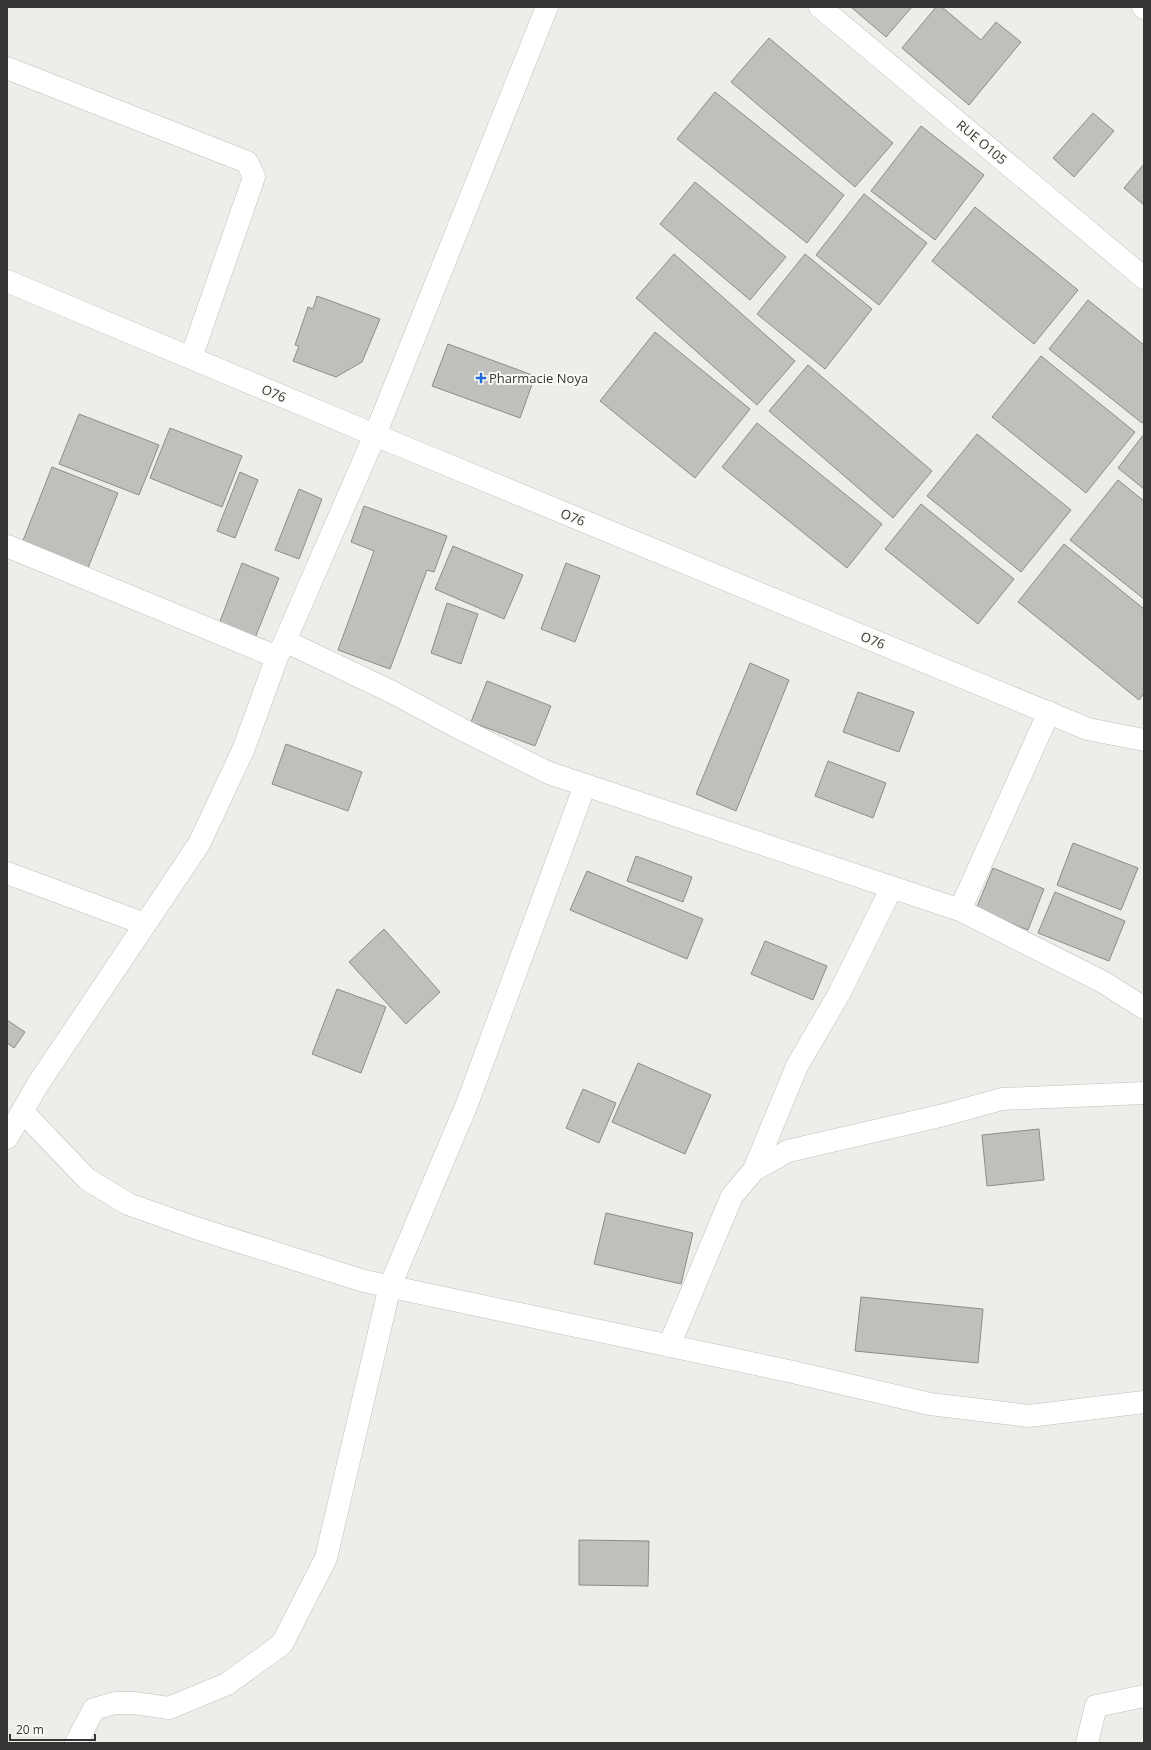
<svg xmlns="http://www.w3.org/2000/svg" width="1151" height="1750" font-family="'Open Sans',sans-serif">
	<rect width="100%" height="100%" fill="#eceee9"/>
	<!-- building -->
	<path fill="#bfc0bc" stroke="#8b8d88" d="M851 7H912L886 37Z
		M936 7H942L981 40 996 22 1021 42 969 105 902 48Z
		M769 38 893 143 855 187 731 82Z
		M715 92 844 195 807 243 677 139Z
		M1093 113 1114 131 1074 177 1053 158Z
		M921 126 984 175 935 240 871 191Z
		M1144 164V205L1124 188Z
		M695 182 786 257 750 300 660 224Z
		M864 194 927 243 879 305 816 255Z
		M975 207 1078 290 1034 344 932 261Z
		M674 254 795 361 757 405 636 298Z
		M805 254 872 309 825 369 757 314Z
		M317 296 380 319 362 362 336 377 293 361 299 346 295 345 308 307 313 309Z
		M1088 300 1144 345V421L1142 423 1049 349Z
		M655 332 750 409 695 478 600 401Z
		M448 344 535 376 520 418 432 386Z
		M1041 356 1135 432 1086 493 992 417Z
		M808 365 932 471 893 518 769 411Z
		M79 414 159 445 139 495 59 464Z
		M757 423 882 524 847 568 722 467Z
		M170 428 242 456 222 507 150 478Z
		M977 434 1071 510 1021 572 927 496Z
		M1144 434V489L1118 468Z
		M52 467 118 493 88 568 22 543Z
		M240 472 258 480 235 538 217 531Z
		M1118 480 1144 501V599L1070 540Z
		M299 489 322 499 299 559 275 550Z
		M921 504 1014 579 978 624 885 549Z
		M364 506 447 536 434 572 427 570 390 669 338 650 374 551 351 542Z
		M1064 544 1144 609V693L1139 700 1018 602Z
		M453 546 523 575 504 619 435 589Z
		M242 563 279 578 255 638 219 624Z
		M566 563 600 576 575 642 541 629Z
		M447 603 478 614 461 664 431 653Z
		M750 663 789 680 736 811 696 794Z
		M487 681 551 706 535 746 471 722Z
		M858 692 914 712 899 752 843 732Z
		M286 744 362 772 348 811 272 784Z
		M828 761 886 783 873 818 815 796Z
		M1073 843 1138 868 1121 910 1057 885Z
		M636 856 692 877 683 902 627 881Z
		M993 868 1044 889 1028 930 976 909Z
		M587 871 703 919 687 959 570 910Z
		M1055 892 1125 921 1109 961 1038 933Z
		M384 929 440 992 406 1024 349 962Z
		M765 941 827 966 813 1000 751 974Z
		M337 989 386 1007 361 1073 312 1054Z
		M7 1020 25 1032 14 1048 7 1043Z
		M638 1063 711 1095 685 1154 612 1122Z
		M583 1089 616 1103 599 1143 566 1128Z
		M1039 1129 1044 1180 987 1186 982 1135Z
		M606 1213 693 1233 681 1284 594 1264Z
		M861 1297 983 1309 978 1363 855 1351Z
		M579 1540 649 1541 648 1586 579 1585Z"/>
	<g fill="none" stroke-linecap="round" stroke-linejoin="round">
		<defs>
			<path id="minor" d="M820 7 1144 278
				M1143 7 1144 8
				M7 68 247 162 254 177 191 358
				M7 281 375 435 1088 729 1144 740
				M7 546 277 657
				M285 641 392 692 463 730 549 773 960 910 1103 982 1144 1008
				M7 873 145 924
				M960 910 1049 712
				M23 1112 87 1179 128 1204 196 1228 364 1281 793 1372 930 1404 1029 1416 1144 1402
				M7 1138 38 1084 199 844 244 748 277 657 285 641 375 435 547 7
				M754 1170 797 1066 839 994 892 887
				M669 1346 732 1196 754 1170 788 1151 944 1115 1002 1099 1144 1093
				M76 1743 94 1709 115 1703H134L169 1708 227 1684 282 1644 326 1558 390 1286 467 1104 585 785
				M1087 1743 1096 1706 1144 1696"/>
		</defs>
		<!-- minor casing -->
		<use href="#minor" stroke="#bfc1bc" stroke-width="23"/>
		<!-- minor -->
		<use href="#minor" stroke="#fff" stroke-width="22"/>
	</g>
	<!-- markers -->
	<path fill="#226ad6" stroke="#fafbf7" stroke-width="1.5" d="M479 372h4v4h4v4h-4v4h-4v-4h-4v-4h4z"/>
	<g text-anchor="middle" stroke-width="4" stroke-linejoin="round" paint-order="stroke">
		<!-- street labels -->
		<g font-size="13" fill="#353634" stroke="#fafbf7">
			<text transform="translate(982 142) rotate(40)" y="5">RUE O105</text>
			<text transform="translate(274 393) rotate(23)" y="5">O76</text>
			<text transform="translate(573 517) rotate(22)" y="5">O76</text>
			<text transform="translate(873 640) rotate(22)" y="5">O76</text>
		</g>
		<!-- poi labels -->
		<g font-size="13" fill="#353634" stroke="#fafbf7" text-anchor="start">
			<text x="489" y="383">Pharmacie Noya</text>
		</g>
	</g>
	<!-- border -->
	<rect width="1151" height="1750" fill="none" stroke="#353634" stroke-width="16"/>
	<!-- scale -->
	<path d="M10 1734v6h85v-6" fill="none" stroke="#353634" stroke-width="2"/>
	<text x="16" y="1734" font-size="12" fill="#353634" stroke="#fafbf7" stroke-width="3" paint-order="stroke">20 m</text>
</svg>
